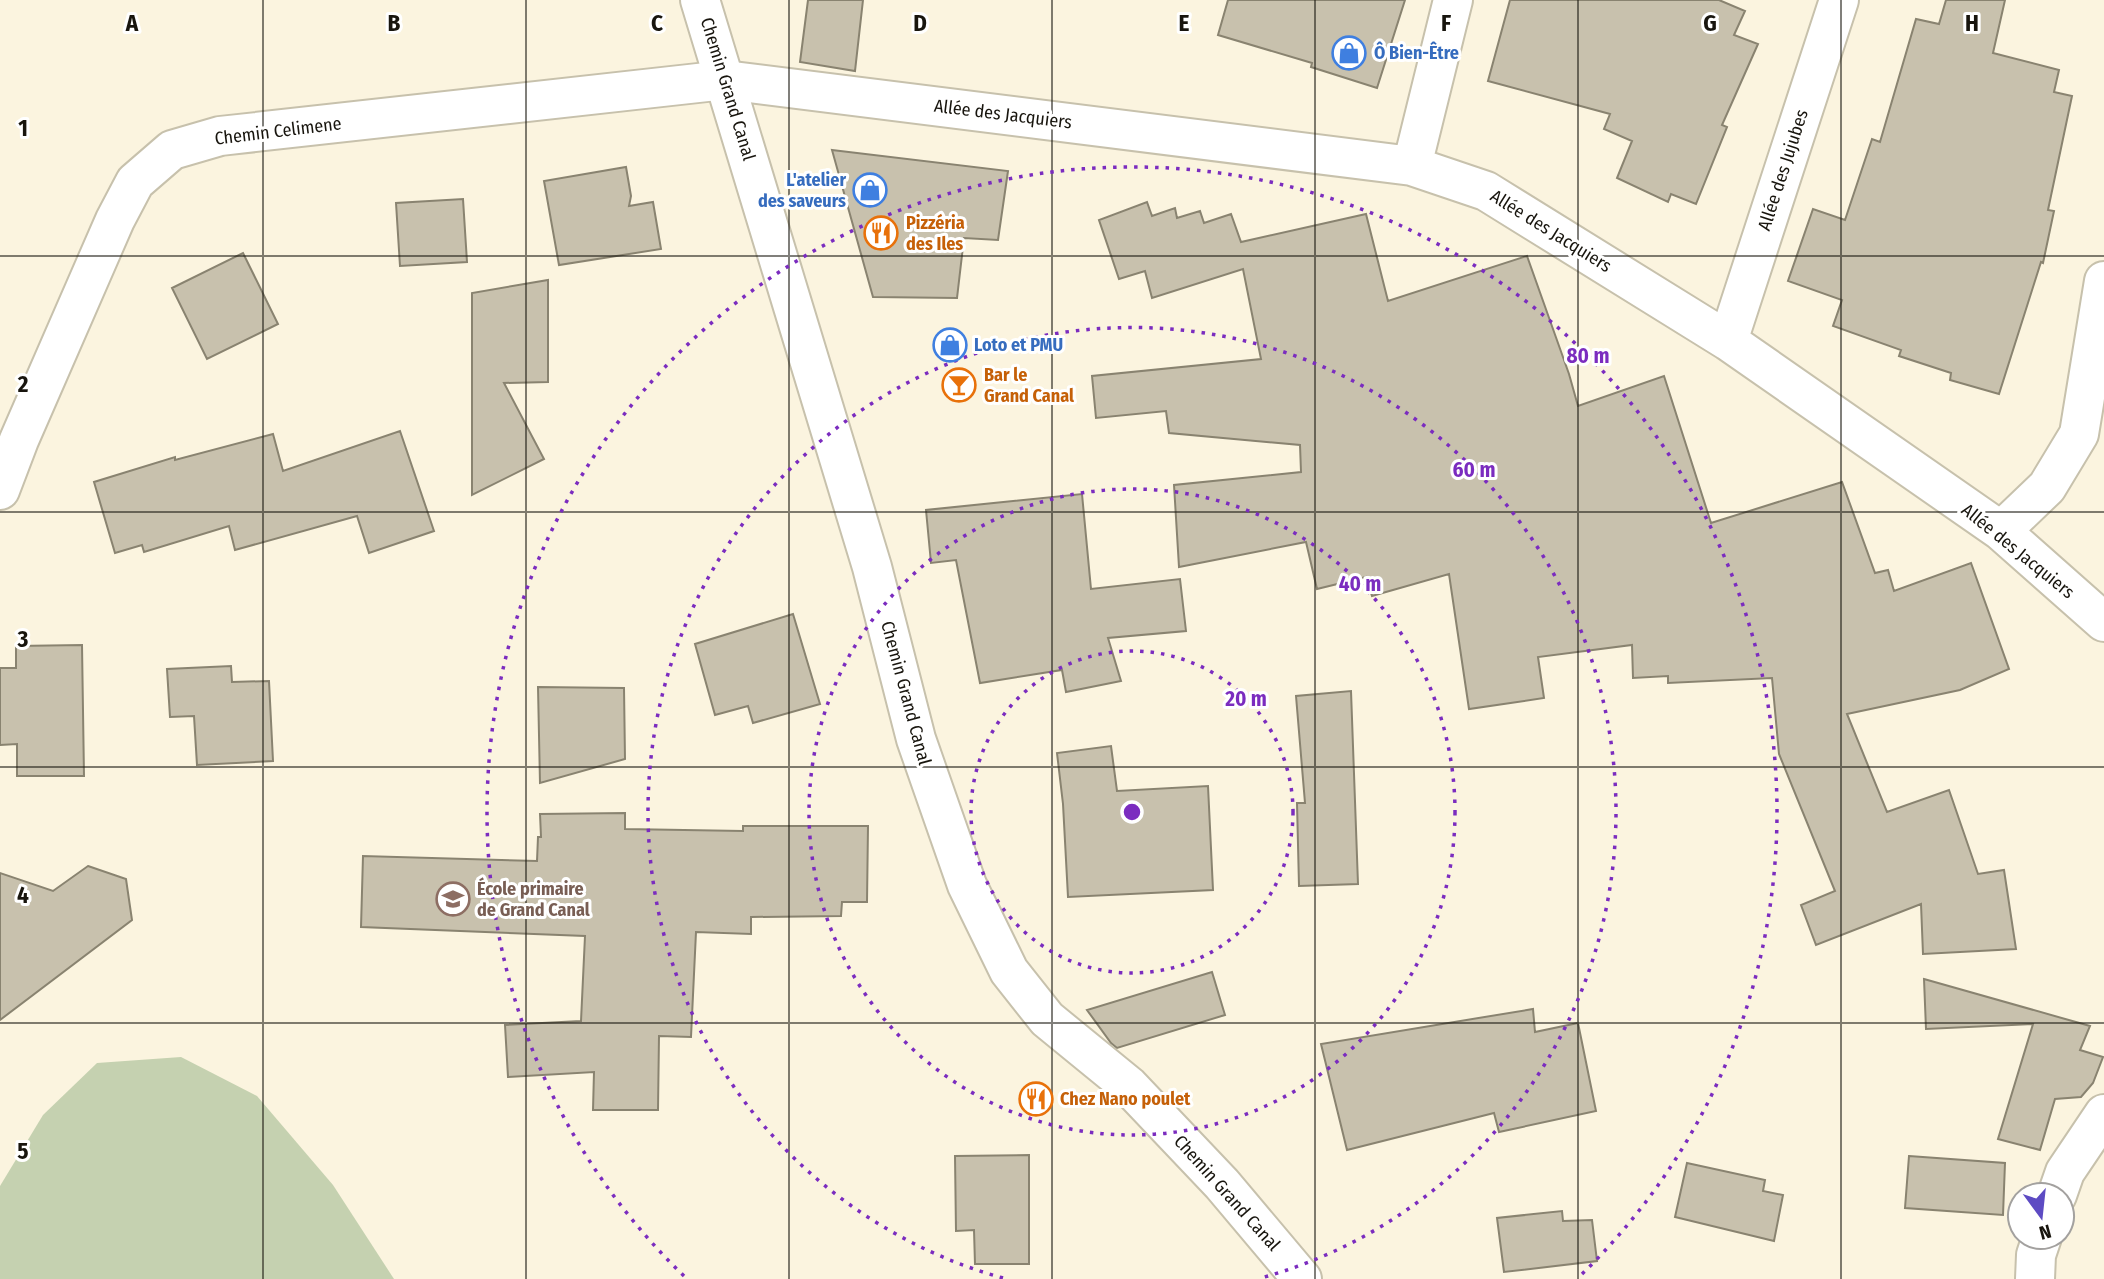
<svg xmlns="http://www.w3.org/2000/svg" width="2104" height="1279" font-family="'Fira Sans Condensed',sans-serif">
	<rect width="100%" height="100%" fill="#fbf4df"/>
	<!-- green -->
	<path fill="#c5d1b0" d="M181 1057 257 1096 333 1185 394 1279H0V1186L43 1115 97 1063Z"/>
	<!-- building -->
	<path fill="#c8c1ad" stroke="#898370" stroke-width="2" d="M808 0H863L855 71 800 62Z
		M1228 0H1405L1377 88 1311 67 1312 63 1218 35Z
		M1510 0H1719L1745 11 1734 35 1758 44 1722 125 1727 127 1696 204 1671 194 1668 202 1617 178 1632 141 1604 129 1610 114 1488 81Z
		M1946 0H2005L1993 53 2059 70 2054 92 2072 96 2048 210 2054 211 2043 263 2041 262 1999 394 1950 380 1951 373 1899 356 1901 350 1833 326 1842 300 1788 281 1813 209 1845 220 1872 139 1880 142 1916 19 1939 24Z
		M832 150 1008 171 998 240 964 238 957 298 873 297Z
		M626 167 631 196 629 206 653 202 661 249 559 265 544 181Z
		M463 199 467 262 400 266 396 203Z
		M1147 202 1152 216 1175 208 1177 218 1200 211 1204 223 1231 214 1241 242 1366 214 1388 301 1527 256 1569 374 1578 406 1664 376 1711 523 1842 482 1875 573 1888 570 1894 591 1971 563 2009 669 1960 690 1847 714 1887 812 1949 790 1978 874 2004 870 2016 949 1923 954 1921 904 1816 945 1801 905 1835 891 1779 754 1772 678 1668 683V676L1633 678 1632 645 1538 657 1544 698 1469 709 1449 574 1372 596 1366 577 1317 589 1306 542 1179 567 1174 485 1301 472 1300 445 1169 433 1166 411 1096 418 1092 376 1261 359 1243 269 1152 298 1145 271 1119 279 1099 220Z
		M243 253 278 324 207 359 172 288Z
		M548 280V382L504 383 544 459 472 495V293Z
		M400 431 434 531 369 553 357 516 235 550 229 526 144 552 142 545 115 553 94 482 175 457V460L273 434 283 471Z
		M1082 494 1091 589 1180 579 1186 631 1108 638 1121 681 1066 692 1062 670 980 683 956 560 931 563 926 510Z
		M793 614 820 704 753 723 748 706 715 715 695 644Z
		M82 645 84 776H17V744L0 745V668H16V646Z
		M231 666 232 682 269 681 273 761 197 765 194 716 170 717 167 669Z
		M538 687 624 688 625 759 540 783Z
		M1351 691 1358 884 1299 886 1297 803H1305L1296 696Z
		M1111 746 1117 791 1208 786 1213 890 1068 897 1063 804 1057 753Z
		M625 813V829L743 831V826H868L867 902H842L841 916 751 917V934L696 932 691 1037 659 1036 658 1110H593L594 1072 508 1077 505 1025 581 1021 585 936 361 927 363 856 537 861 538 837H541L540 814Z
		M88 866 126 879 132 920 0 1020V873L53 891Z
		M1212 972 1225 1015 1117 1048 1111 1043 1087 1010Z
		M1924 979 2090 1026 2080 1050 2103 1057 2093 1083 2081 1097 2055 1099 2040 1150 1998 1139 2033 1024 1926 1029Z
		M1533 1009 1535 1032 1578 1023 1596 1111 1499 1132 1494 1113 1347 1150 1321 1044Z
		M1029 1155V1264H975L974 1230 956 1231 955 1156Z
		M1909 1156 2005 1163 2003 1215 1905 1208Z
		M1687 1163 1765 1180 1763 1191 1783 1195 1774 1241 1675 1217Z
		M1562 1211 1563 1221 1592 1220 1597 1261 1504 1272 1497 1218Z"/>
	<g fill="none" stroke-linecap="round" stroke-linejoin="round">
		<defs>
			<path id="street" d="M1412 166 1453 0
				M1728 341 1839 0
				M0 490 19 440 115 220 135 182 172 150 220 136 725 80 1412 166 1486 191 1728 341 2001 531 2104 622
				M2001 531 2047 487 2079 434 2104 281
				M2057 1195 2065 1172 2104 1114
				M2035 1279 2036 1255 2042 1237"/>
			<path id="secondary" d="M700 0 872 567 916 739 967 885 1009 971 1047 1019 1129 1086 1222 1184 1302 1279"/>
		</defs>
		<!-- street casing -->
		<use href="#street" stroke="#c7c1ac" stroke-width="42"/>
		<!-- secondary casing -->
		<use href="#secondary" stroke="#c7c1ac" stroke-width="42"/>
		<!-- street -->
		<use href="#street" stroke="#fff" stroke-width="38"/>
		<!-- secondary -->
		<use href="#secondary" stroke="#fff" stroke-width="38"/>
	</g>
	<!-- grid -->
	<path fill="none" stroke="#18150e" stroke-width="2" stroke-opacity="0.55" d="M263 0V1279M526 0V1279M789 0V1279M1052 0V1279M1315 0V1279M1578 0V1279M1841 0V1279M0 256H2104M0 512H2104M0 767H2104M0 1023H2104"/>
	<!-- distance rings -->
	<g fill="none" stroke="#7b2cbf" stroke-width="3.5" stroke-dasharray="3.5 7">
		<circle cx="1132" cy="812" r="161"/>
		<circle cx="1132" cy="812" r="323"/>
		<path d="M1003 1278A484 484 0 1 1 1261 1278"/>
		<path d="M684 1276A645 645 0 1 1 1580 1276"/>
	</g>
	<!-- icons -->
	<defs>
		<symbol id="shop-ring" viewBox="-11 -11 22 22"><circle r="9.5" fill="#fff" stroke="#3f7fe0" stroke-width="1.5"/><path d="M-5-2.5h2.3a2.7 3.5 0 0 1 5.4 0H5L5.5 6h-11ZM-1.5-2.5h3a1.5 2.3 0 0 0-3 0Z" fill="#3f7fe0"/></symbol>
		<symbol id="restaurant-ring" viewBox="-11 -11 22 22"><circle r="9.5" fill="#fff" stroke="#e8710a" stroke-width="1.5"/><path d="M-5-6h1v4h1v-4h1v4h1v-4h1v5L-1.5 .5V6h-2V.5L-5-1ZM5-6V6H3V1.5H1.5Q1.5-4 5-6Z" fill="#e8710a"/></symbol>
		<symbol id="bar-ring" viewBox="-11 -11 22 22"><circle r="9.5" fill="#fff" stroke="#e8710a" stroke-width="1.5"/><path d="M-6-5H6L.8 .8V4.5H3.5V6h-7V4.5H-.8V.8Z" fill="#e8710a"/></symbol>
		<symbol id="school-ring" viewBox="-11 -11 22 22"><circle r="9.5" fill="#fff" stroke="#8d6e63" stroke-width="1.5"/><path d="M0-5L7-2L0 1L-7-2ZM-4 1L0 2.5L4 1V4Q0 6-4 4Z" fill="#8d6e63"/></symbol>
	</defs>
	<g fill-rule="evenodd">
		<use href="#shop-ring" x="1330" y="34" width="38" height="38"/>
		<use href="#shop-ring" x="851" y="171" width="38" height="38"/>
		<use href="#restaurant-ring" x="862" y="214" width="38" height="38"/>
		<use href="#shop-ring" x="931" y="326" width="38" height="38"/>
		<use href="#bar-ring" x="940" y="366" width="38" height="38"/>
		<use href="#school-ring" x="434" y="880" width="38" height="38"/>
		<use href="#restaurant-ring" x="1017" y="1080" width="38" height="38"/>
	</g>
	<g text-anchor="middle" stroke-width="6" stroke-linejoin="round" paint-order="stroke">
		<!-- shop labels -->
		<g font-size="18" font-weight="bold" fill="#366cbe" stroke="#fff" text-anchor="start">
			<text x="1374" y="59">Ô Bien-Être</text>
			<text x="846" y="186" text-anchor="end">L'atelier<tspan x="846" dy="21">des saveurs</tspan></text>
			<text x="974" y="351">Loto et PMU</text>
		</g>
		<!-- street labels -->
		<g font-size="18" fill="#18150e" stroke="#fff">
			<text transform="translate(728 89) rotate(73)" y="6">Chemin Grand Canal</text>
			<text transform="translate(1003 114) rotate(7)" y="6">Allée des Jacquiers</text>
			<text transform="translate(278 131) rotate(-7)" y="6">Chemin Celimene</text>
			<text transform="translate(1783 170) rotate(-72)" y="6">Allée des Jujubes</text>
			<text transform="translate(1551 231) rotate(32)" y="6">Allée des Jacquiers</text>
			<text transform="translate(2018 551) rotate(39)" y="6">Allée des Jacquiers</text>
			<text transform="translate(906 693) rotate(75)" y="6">Chemin Grand Canal</text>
			<text transform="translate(1227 1193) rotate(48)" y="6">Chemin Grand Canal</text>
		</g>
		<!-- food labels -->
		<g font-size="18" font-weight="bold" fill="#c56008" stroke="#fff" text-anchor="start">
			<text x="906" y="229">Pizzéria<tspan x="906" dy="21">des Iles</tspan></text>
			<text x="984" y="381">Bar le<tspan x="984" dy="21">Grand Canal</tspan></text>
			<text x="1060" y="1105">Chez Nano poulet</text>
		</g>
		<!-- education labels -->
		<g font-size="18" font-weight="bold" fill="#785e54" stroke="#fff" text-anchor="start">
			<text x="477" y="895">École primaire<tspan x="477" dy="21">de Grand Canal</tspan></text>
		</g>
	</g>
	<g font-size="23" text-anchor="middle" font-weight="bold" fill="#18150e" stroke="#fff" stroke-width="6" stroke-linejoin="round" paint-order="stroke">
		<text x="132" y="31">A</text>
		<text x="394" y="31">B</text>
		<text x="657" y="31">C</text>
		<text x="920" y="31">D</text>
		<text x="1184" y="31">E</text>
		<text x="1446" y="31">F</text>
		<text x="1710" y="31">G</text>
		<text x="1972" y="31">H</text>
		<text x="23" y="136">1</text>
		<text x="23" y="392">2</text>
		<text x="23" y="647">3</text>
		<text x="23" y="903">4</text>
		<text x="23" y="1159">5</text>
	</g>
	<circle cx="1132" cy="812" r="10" fill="#7b2cbf" stroke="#fff" stroke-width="3.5"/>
	<g font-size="21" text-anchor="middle" font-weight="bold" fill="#7b2cbf" stroke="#fff" stroke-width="6" stroke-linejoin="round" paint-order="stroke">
		<text x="1588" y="363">80 m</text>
		<text x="1474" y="477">60 m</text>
		<text x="1360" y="591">40 m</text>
		<text x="1246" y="706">20 m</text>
	</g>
	<!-- north arrow -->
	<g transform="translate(2041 1216) rotate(165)"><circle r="33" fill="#ffffff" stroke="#a3a19f" stroke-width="2"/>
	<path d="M0-5L12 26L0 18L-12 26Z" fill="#5d4bc3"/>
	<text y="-10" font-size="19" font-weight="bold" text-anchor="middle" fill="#18150e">N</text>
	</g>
</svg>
